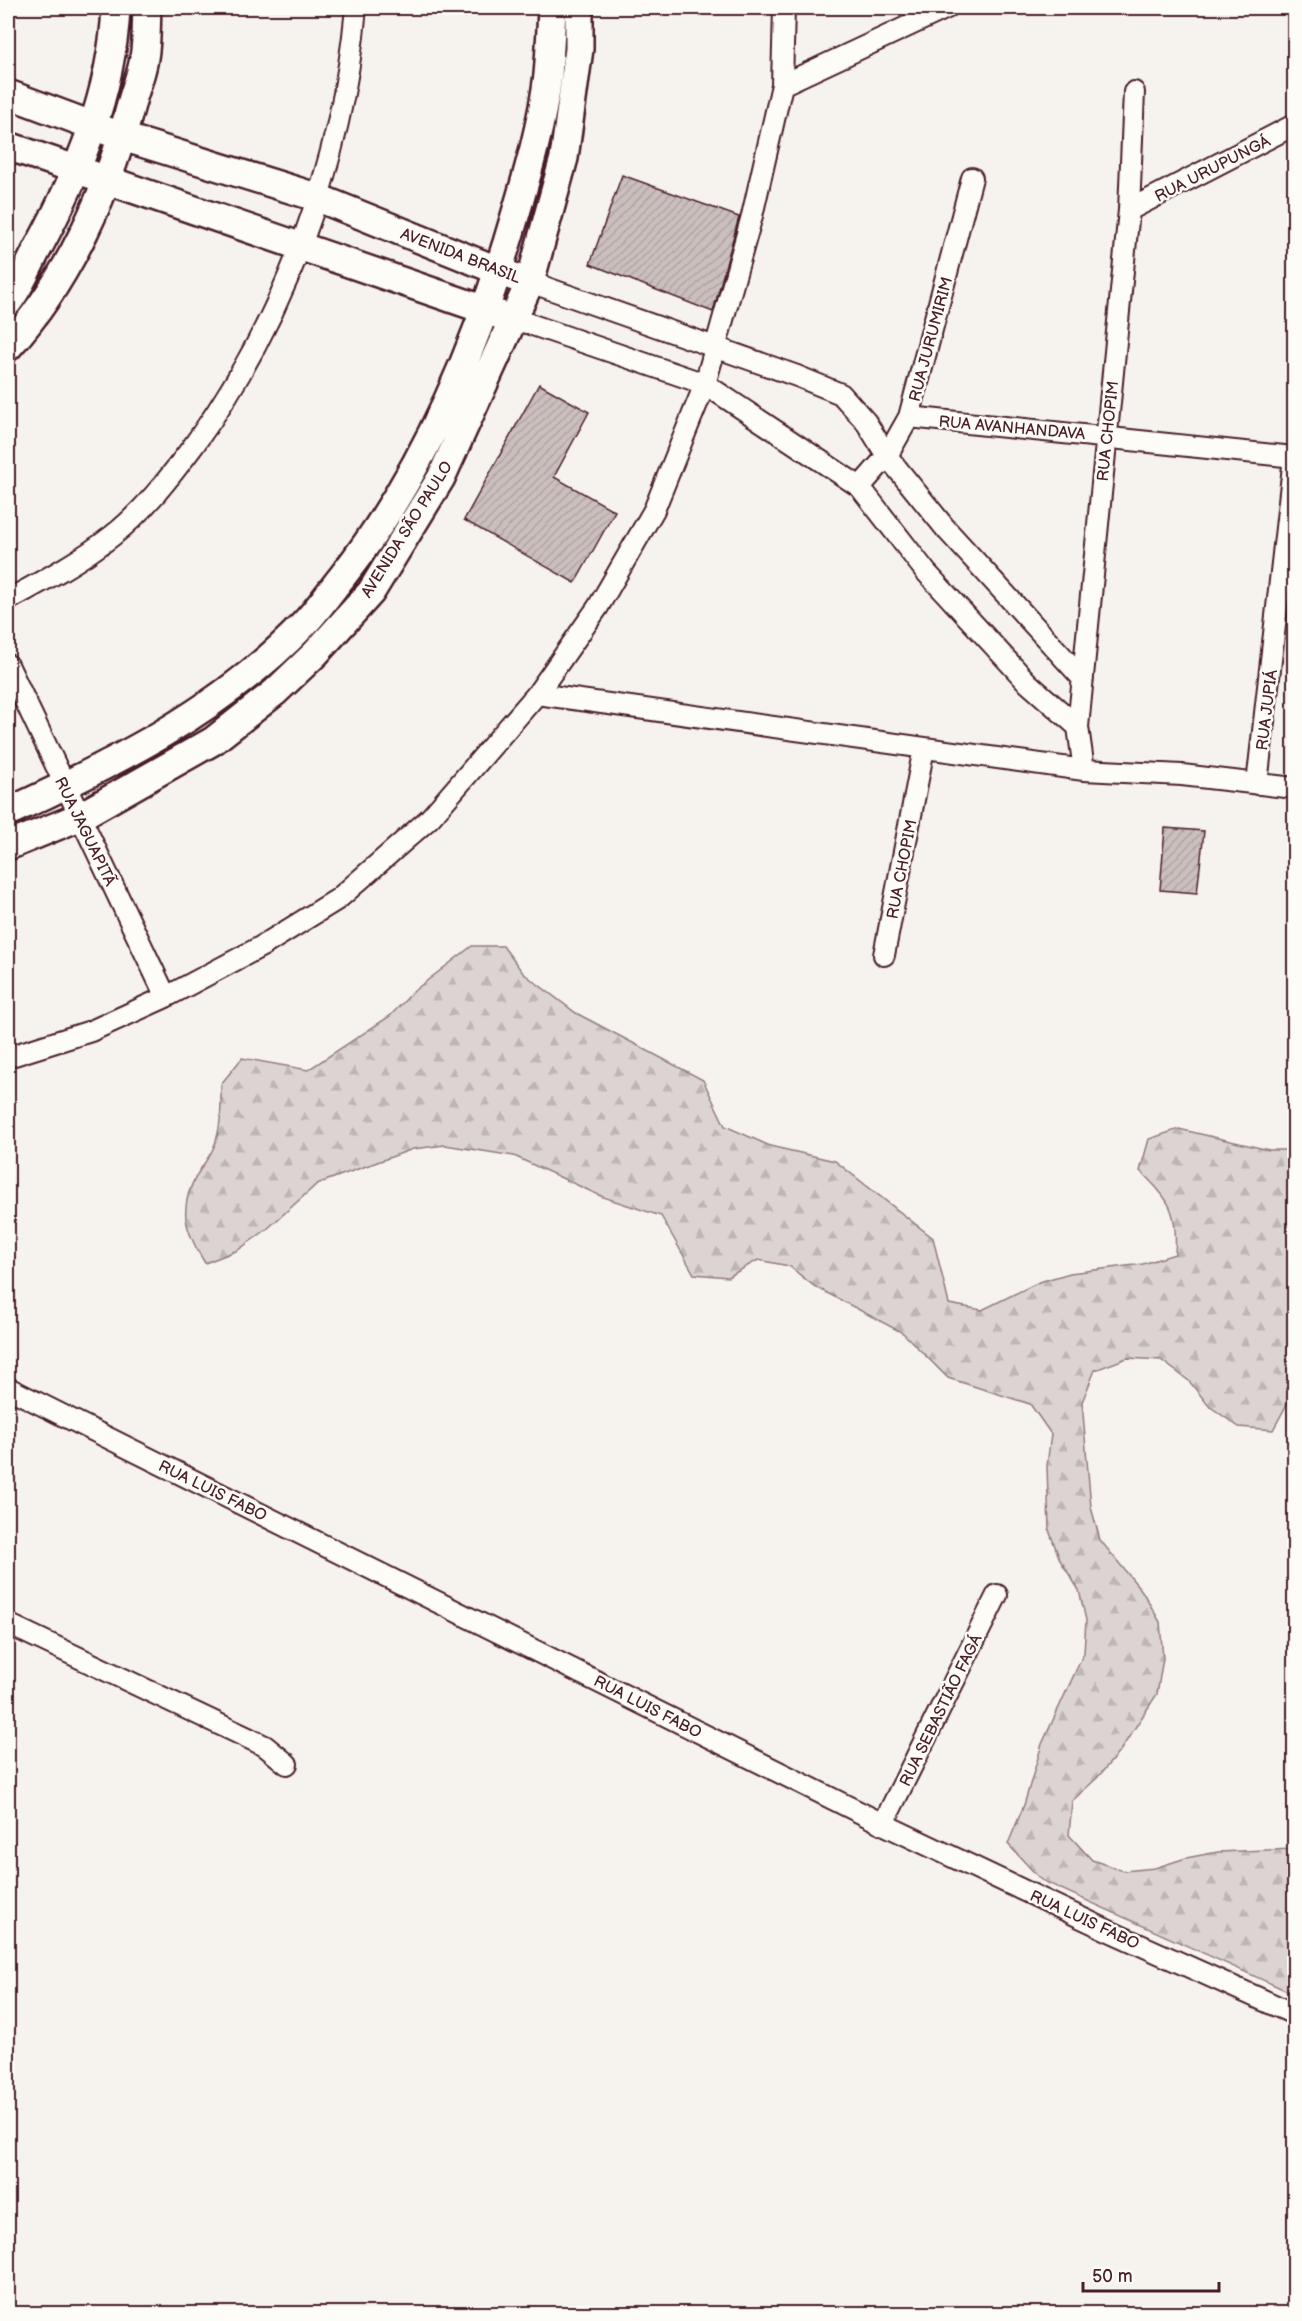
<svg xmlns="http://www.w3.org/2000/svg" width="1302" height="2321" font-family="'Balsamiq Sans',sans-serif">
	<defs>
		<pattern id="forest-firs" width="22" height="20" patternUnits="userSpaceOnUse" patternTransform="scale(1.5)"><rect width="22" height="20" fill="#dcd4d2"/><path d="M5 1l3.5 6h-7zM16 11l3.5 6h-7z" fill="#beb6b4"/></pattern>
		<pattern id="building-hatch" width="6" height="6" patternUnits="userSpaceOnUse" patternTransform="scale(1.5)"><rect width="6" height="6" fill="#cbbfbe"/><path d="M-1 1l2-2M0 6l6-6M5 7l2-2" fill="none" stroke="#b0a4a3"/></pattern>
	</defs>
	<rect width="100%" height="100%" fill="#f6f3ef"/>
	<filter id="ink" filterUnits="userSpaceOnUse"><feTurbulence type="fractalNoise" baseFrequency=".0167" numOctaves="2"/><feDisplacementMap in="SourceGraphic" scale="12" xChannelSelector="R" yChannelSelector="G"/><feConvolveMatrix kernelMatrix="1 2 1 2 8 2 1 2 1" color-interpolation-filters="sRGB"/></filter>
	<g filter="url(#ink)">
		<!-- forest -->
		<path fill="url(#forest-firs)" stroke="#937a7e" stroke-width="1.5" d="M472 946H503L523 973 576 1013 703 1080 725 1126 770 1146 835 1161 933 1238 949 1304 982 1310 1039 1282 1070 1273 1143 1264 1175 1254C1178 1211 1170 1200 1140 1171L1149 1139 1179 1129 1269 1150H1294V1391L1273 1430 1239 1427 1209 1406 1189 1381 1161 1360 1127 1358 1095 1370 1082 1402 1091 1507 1100 1540 1142 1591 1160 1622 1163 1658 1157 1694 1120 1751 1097 1778 1072 1801 1069 1835 1092 1860 1124 1871 1155 1868 1186 1858 1218 1852 1294 1849V1994L1041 1880 1008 1844 1024 1805 1042 1744 1084 1653 1086 1620 1079 1590 1060 1560 1049 1530 1047 1466 1051 1434 1030 1404 948 1378 903 1333 814 1286 789 1266 758 1260 728 1277 694 1274 661 1216 603 1197 514 1156 445 1145 413 1149 317 1184 266 1230 238 1250 205 1263C185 1231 177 1208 198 1173 203 1165 209 1157 213 1149 222 1128 221 1105 221 1084L242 1058 308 1070 390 1016 415 990Z"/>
		<!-- building -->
		<path fill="url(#building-hatch)" stroke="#4a1f2b" stroke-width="1.5" d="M622 175 739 217 713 312 590 264Z
			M539 384 589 412 554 477 615 511 575 583 464 520Z
			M1165 828 1204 831 1197 893 1160 890Z"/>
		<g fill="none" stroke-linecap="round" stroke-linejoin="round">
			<defs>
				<path id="street" d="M782 85 947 8
					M1129 210 1294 125
					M530 282 797 376 841 394 866 422 887 456 946 529 1083 679
					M515 319 705 384 860 487 926 572 1028 683 1078 727
					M909 417 1294 457
					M860 487 887 456 909 417 972 178
					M8 600C43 581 80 561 112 536 144 511 170 477 194 445 285 319 342 163 356 8
					M8 665 166 997
					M537 694 1084 770 1182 775 1294 788
					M1084 770 1078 727 1129 210 1134 92
					M1257 784 1294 457
					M884 955 924 748
					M8 1057 91 1031 166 997 262 946 338 899 430 818 537 694 598 607 654 510 705 384 752 216 782 85 784 8
					M8 1388 883 1824 1107 1930 1294 2014
					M8 1624 265 1746 287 1764
					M883 1824 997 1595"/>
				<path id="secondary" d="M8 94 123 137 316 197 514 277
					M8 146 500 315
					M8 302C20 287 28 267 37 250 78 174 112 94 116 8
					M8 347C69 280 109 189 132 101 136 87 142 72 144 58 147 41 146 24 147 8
					M8 812C113 764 222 710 303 625 317 611 329 593 342 577 425 471 478 344 515 216 529 169 542 123 548 75 550 52 551 30 552 8
					M8 846 79 817 213 741 275 692 315 654 371 592 441 478 530 282 564 158 579 49V8"/>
			</defs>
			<!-- street casing -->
			<use href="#street" stroke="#4a1f2b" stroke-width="24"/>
			<!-- secondary casing -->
			<use href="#secondary" stroke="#4a1f2b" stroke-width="32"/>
			<!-- street -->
			<use href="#street" stroke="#fdfcf7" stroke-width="20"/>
			<!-- secondary -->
			<use href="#secondary" stroke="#fdfcf7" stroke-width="27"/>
		</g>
	</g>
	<g text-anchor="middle" stroke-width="5" stroke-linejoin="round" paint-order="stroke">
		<!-- street labels -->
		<g font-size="16" fill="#4a1f2b" stroke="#fdfcf7">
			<text transform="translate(1212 168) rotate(-27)" y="6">RUA URUPUNGÁ</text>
			<text transform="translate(461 255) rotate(21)" y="6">AVENIDA BRASIL</text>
			<text transform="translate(930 339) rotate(-75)" y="6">RUA JURUMIRIM</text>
			<text transform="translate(1012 427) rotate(5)" y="6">RUA AVANHANDAVA</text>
			<text transform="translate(1107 431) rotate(-84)" y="6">RUA CHOPIM</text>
			<text transform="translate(406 529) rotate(-58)" y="6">AVENIDA SÃO PAULO</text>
			<text transform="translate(1266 710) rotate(-83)" y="6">RUA JUPIÁ</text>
			<text transform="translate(86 831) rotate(64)" y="6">RUA JAGUAPITÃ</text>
			<text transform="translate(901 869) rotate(-79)" y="6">RUA CHOPIM</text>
			<text transform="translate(213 1490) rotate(26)" y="6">RUA LUIS FABO</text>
			<text transform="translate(648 1706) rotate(27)" y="6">RUA LUIS FABO</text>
			<text transform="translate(940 1710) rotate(-64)" y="6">RUA SEBASTIÃO FAGÁ</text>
			<text transform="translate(1085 1919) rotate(25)" y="6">RUA LUIS FABO</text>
		</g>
	</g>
	<!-- margin -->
	<rect width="1302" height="2321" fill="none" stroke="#fdfcf7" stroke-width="30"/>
	<rect x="15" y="15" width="1272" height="2291" fill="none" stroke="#4a1f2b" stroke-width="2" filter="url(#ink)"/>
	<!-- scale -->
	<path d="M1083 2282v9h136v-9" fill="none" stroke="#4a1f2b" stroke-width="3"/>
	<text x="1092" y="2282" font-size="18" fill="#4a1f2b" stroke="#fdfcf7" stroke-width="4.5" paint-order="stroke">50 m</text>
</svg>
